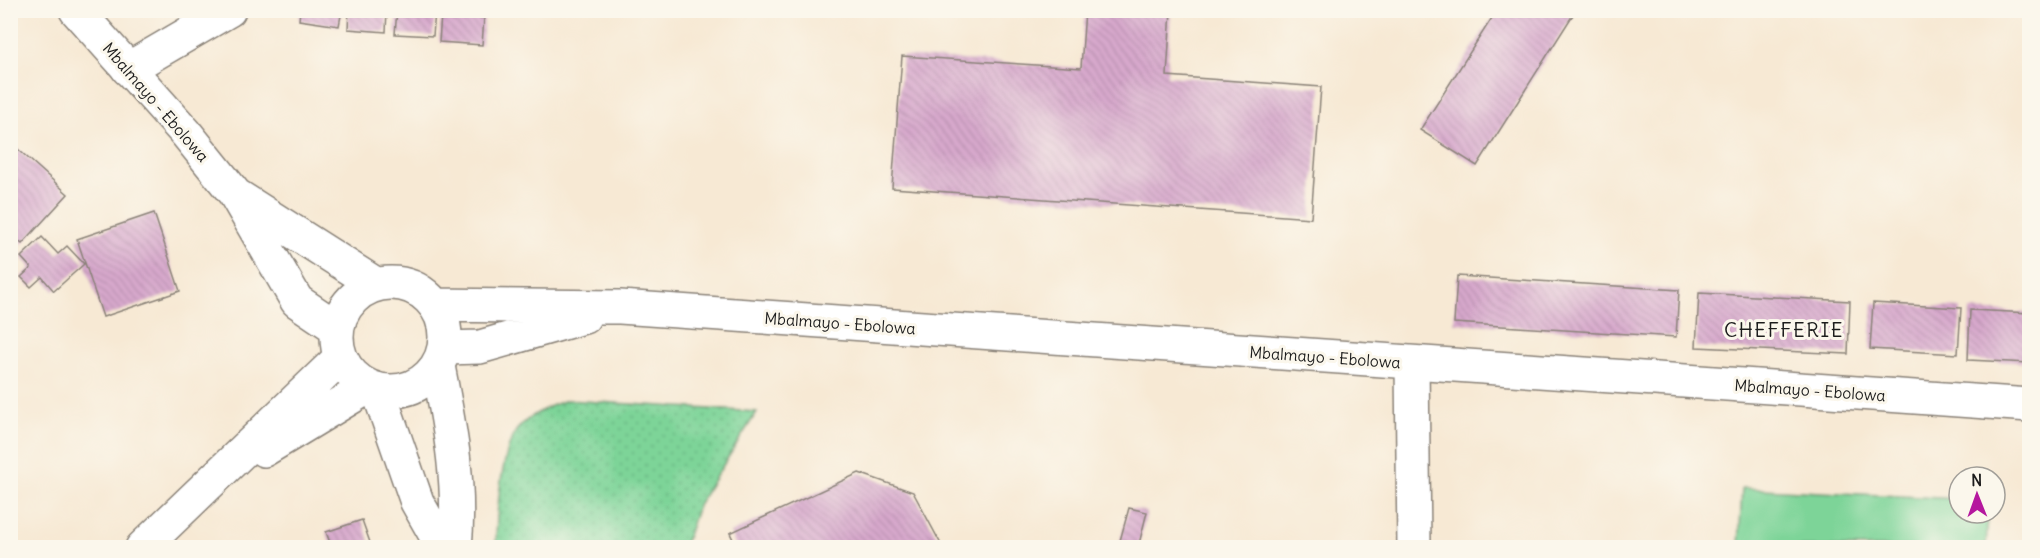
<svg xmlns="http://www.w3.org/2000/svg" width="2040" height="558" font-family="Delius,sans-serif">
	<defs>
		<pattern id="grass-dots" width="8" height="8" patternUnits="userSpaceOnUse" patternTransform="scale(1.5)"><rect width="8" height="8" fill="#7dd498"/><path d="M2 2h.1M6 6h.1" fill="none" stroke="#6bb582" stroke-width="1.8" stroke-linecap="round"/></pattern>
		<pattern id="building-back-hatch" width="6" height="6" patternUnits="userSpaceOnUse" patternTransform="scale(1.5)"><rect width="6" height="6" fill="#d7a8cc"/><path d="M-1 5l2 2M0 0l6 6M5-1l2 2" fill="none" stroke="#b890af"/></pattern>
	</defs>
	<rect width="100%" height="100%" fill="#fbf7ec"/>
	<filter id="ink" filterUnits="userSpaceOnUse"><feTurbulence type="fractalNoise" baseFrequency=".0167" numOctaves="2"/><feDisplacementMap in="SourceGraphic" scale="12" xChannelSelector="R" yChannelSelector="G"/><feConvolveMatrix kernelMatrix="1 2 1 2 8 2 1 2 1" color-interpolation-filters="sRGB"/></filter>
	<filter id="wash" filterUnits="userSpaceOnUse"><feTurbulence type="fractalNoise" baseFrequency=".008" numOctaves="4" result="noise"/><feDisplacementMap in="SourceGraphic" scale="24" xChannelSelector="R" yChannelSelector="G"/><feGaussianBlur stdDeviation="1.35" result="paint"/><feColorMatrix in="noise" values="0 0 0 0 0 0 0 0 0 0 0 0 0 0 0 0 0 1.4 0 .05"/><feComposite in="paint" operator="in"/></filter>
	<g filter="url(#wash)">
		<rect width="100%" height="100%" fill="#f7e9d4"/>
		<!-- grass -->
		<path fill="url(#grass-dots)" stroke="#4c785a" stroke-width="1.5" d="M567 400 757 412 699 503 684 547H496C496 516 500 465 513 436 522 418 549 406 567 400Z"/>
		<!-- garden -->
		<path fill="#7dd498" stroke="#4c785a" stroke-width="1.5" d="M1742 488 1959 499V513H1988L1986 547H1739Z"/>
		<g id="blocks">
			<!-- building -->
			<path fill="url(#building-back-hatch)" d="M300 10H342L339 26 299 20Z
				M349 10H387L386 32 348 29Z
				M397 10 435 11 433 36 395 34Z
				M1085 10H1171L1167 76 1321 87 1311 218 892 188 902 56 1081 68Z
				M1497 10H1576L1477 166 1420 130Z
				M441 15 484 18 482 45 439 42Z
				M10 142 68 194 22 244 10 234Z
				M154 213 180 291 103 317 77 239Z
				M42 237 58 254 67 246 84 264 54 291 42 277 31 287 21 277 31 268 21 257Z
				M1457 276 1679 290 1676 337 1454 323Z
				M1699 293 1850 301 1848 354 1696 347Z
				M1873 303 1961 308 1958 354 1870 349Z
				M1970 310 2030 313V363L1968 360Z
				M859 473 913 492 943 548H737L730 533Z
				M1129 508 1147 512 1138 548H1118Z
				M362 520 372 548H332L326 532Z"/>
		</g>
	</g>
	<g filter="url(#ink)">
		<use href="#blocks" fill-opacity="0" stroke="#8a8278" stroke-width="1.5"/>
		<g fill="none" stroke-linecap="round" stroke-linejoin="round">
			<defs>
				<path id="street" d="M128 69 229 10
					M1412 363 1414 548"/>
				<path id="secondary" d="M438 366C450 428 461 483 455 548
					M378 390 417 502 443 548
					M264 450 368 387
					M142 548 340 358"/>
				<path id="highway" d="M76 10 186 133 235 194 297 301 337 328
					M239 197 377 285
					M337 337a54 54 0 1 1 108 0a54 54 0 1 1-108 0Z
					M435 305 620 307 2030 405
					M445 348 480 347 584 317"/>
			</defs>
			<!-- street casing -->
			<use href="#street" stroke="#8a8278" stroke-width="36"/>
			<!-- secondary casing -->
			<use href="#secondary" stroke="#8a8278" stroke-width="36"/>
			<!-- highway casing -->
			<use href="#highway" stroke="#8a8278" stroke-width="36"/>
			<!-- street -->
			<use href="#street" stroke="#fff" stroke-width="33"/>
			<!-- secondary -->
			<use href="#secondary" stroke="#fff" stroke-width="33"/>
			<!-- highway -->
			<use href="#highway" stroke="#fff" stroke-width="33"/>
		</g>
	</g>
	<g text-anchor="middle" stroke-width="6" stroke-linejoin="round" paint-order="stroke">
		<!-- street labels -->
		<g font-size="16" fill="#1c1c1c" stroke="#fbf7ec">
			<text transform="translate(156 102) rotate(49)" y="6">Mbalmayo - Ebolowa</text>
			<text transform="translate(840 323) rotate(4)" y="6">Mbalmayo - Ebolowa</text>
			<text transform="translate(1325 357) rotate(4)" y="6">Mbalmayo - Ebolowa</text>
			<text transform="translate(1810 390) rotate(4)" y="6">Mbalmayo - Ebolowa</text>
		</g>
		<!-- quarter labels -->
		<g font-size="20" letter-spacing="1.5" fill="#1c1c1c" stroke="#fbf7ec">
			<text x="1784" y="337">CHEFFERIE</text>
		</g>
	</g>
	<!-- margin -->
	<rect width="2040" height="558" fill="none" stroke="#fbf7ec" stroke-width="36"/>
	<!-- north arrow -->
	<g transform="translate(1977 495) rotate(359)"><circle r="28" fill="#fbf7ec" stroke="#a29f99" stroke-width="1.5"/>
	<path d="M0-4.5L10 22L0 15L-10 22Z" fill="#b5179e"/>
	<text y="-9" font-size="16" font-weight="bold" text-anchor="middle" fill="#1c1c1c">N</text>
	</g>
</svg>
